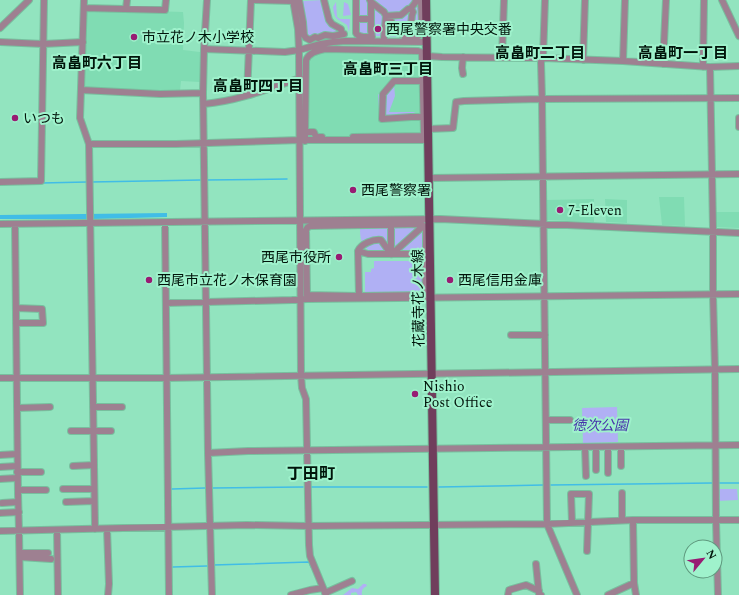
<svg xmlns="http://www.w3.org/2000/svg" width="739" height="595" font-family="Spectral,'Noto Sans JP',serif">
	<rect width="100%" height="100%" fill="#92e4bf"/>
	<!-- built -->
	<path fill="#80dcb3" d="M85 9 183 12 184 23 183 50 200 52V82L181 81 180 91 82 88Z
		M316 53 421 54V139L308 140 309 60Z
		M659 197H684L685 226 662 225Z
		M594 199V222L545 220V200Z
		M605 199 627 200V223L606 222Z
		M715 212H739V228L715 227Z"/>
	<!-- green -->
	<path fill="#b0b0f4" d="M296 0H303V1L323 0 329 25 330 24 337 26 341 37 325 39 313 43V41L307 37 302 40 300 26 306 23V21H304L300 26 296 4 302 10 304 9 302 1Z
		M357 0H420V31L415 37 375 36 358 35Z
		M336 2 337 17 340 19H350L349 32 347 25C337 18 335 21 333 7Z
		M344 2 348 4 351 15 343 16Z
		M387 84H394L395 96 389 112H413L421 115V120L381 122 379 111 378 95Z
		M390 223 427 227V255C417 255 373 254 367 249 360 244 360 234 360 226Z
		M374 261H424V293L365 294V272H371V269L374 268Z
		M617 407 618 442 583 443 582 408Z
		M717 489H737L738 500 717 501Z
		M363 584H366L367 586C363 588 361 590 362 595H358L356 592 351 593V595H343L352 588 358 589Z"/>
	<!-- water -->
	<path fill="#41bde6" d="M167 213V217L93 219H0V215Z"/>
	<g fill="none" stroke-linecap="round" stroke-linejoin="round">
		<!-- stream -->
		<path stroke="#41bde6" stroke-width="1.5" d="M205 180 287 179
			M91 182 201 180
			M41 183 87 182
			M719 483H739
			M551 485 712 483
			M311 487H427
			M439 487 543 485
			M213 488 303 487
			M172 489 205 488
			M213 565 309 562 311 567
			M173 567 207 566"/>
		<defs>
			<path id="minor" d="M84 0 80 118 89 144 95 529
				M207 0 204 49 203 93 208 453 212 595
				M255 0 293 1
				M293 0 298 29 299 50 301 375 302 388 306 399 309 545 310 556 326 595
				M299 0 303 22 304 35 306 38 310 40 315 37 318 38 325 35 333 36 344 34
				M324 0 329 20 332 24 341 29 342 34
				M356 0V33C359 38 365 37 370 37
				M370 0 371 2V31L372 37
				M545 0 543 58 541 62 542 99 547 524 577 595
				M722 0 739 36
				M371 2 384 12 386 16 391 21 395 30 406 37
				M84 8 165 10 166 0
				M126 9 127 0
				M356 19H371
				M0 28 29 0
				M384 38 386 16 401 15 408 9 411 8 415 3 416 0
				M405 38C406 33 409 29 411 24 412 20 411 16 413 12L411 8
				M408 38C413 38 419 38 421 32 423 28 421 6 421 0
				M0 42 43 44 83 42
				M204 49 285 52 299 50 321 44 333 42 346 41 427 42
				M427 56 442 57 543 58 623 61 710 67 739 66
				M502 57 504 0
				M583 60 585 0
				M623 61 625 0
				M663 64 666 0
				M703 67 704 0
				M710 67 713 228V295L715 370 716 521 718 595
				M463 74 462 68 463 57
				M423 81H394L383 94 382 119 411 117H423
				M81 90 160 94 203 93
				M247 95 251 0
				M204 104C238 101 268 89 300 78
				M739 127V118
				M428 129 453 128 456 102 464 101 542 99 739 98
				M305 132H314L316 137H322
				M353 137 424 136
				M305 141 306 60C310 52 317 51 325 49L418 51 421 52 422 54 424 135
				M89 144H176L300 140H428
				M429 178 739 174
				M0 182 41 181 44 0
				M165 223 169 595
				M0 224 440 219 739 233
				M15 224 18 493 19 531 20 595
				M391 224V254
				M421 224 426 228V254L425 257 426 295 359 296 307 295 306 230 308 227 311 226Z
				M358 251 368 254H426
				M392 254 421 228
				M359 296 358 251C361 244 373 239 381 240L391 254
				M166 303 292 300 307 299 739 294
				M16 308 42 309 43 323H16
				M511 335H545
				M0 378H166L739 369
				M93 407H122
				M17 408 50 407
				M546 420H570
				M71 431H111
				M585 447 586 476
				M608 447V473
				M208 453 248 451 739 445
				M0 455 17 454
				M73 466 94 465
				M621 466V447
				M0 467 17 466
				M596 470V447
				M17 472H41
				M0 479 17 478
				M63 489H94
				M18 490H46
				M622 493V520
				M66 502 94 501
				M2 503 18 502
				M0 513 19 512
				M633 520 634 583 636 595
				M572 522 571 494H589L587 551
				M107 529 109 584 108 595
				M57 530 58 595
				M0 531 247 525 308 526 547 524 633 520H739
				M20 553H48
				M20 557 51 559
				M536 564 539 594 541 595
				M325 593 352 581
				M291 595 310 590 323 588
				M508 595 509 590 526 585 539 591
				M608 595 634 583"/>
			<path id="major" d="M426 0 435 595"/>
		</defs>
		<!-- minor casing -->
		<use href="#minor" stroke="#78bf9e" stroke-width="8"/>
		<!-- major casing -->
		<use href="#major" stroke="#78bf9e" stroke-width="10"/>
		<!-- minor -->
		<use href="#minor" stroke="#9e8091" stroke-width="6"/>
		<!-- major -->
		<use href="#major" stroke="#703e5c" stroke-width="8"/>
	</g>
	<!-- markers -->
	<g fill="#981b73" stroke="#9ff2cc" stroke-width="1.5">
		<circle cx="378" cy="29" r="4"/>
		<circle cx="134" cy="37" r="4"/>
		<circle cx="15" cy="118" r="4"/>
		<circle cx="353" cy="190" r="4"/>
		<circle cx="560" cy="210" r="4"/>
		<circle cx="339" cy="257" r="4"/>
		<circle cx="149" cy="280" r="4"/>
		<circle cx="450" cy="280" r="4"/>
		<circle cx="415" cy="394" r="4"/>
	</g>
	<g text-anchor="middle" stroke-width="4" stroke-linejoin="round" paint-order="stroke">
		<!-- poi labels -->
		<g font-size="14" fill="#00140a" stroke="#9ff2cc" text-anchor="start">
			<text x="386" y="34">西尾警察署中央交番</text>
			<text x="142" y="42">市立花ノ木小学校</text>
			<text x="23" y="123">いつも</text>
			<text x="361" y="195">西尾警察署</text>
			<text x="568" y="215">7-Eleven</text>
			<text x="331" y="262" text-anchor="end">西尾市役所</text>
			<text x="157" y="285">西尾市立花ノ木保育園</text>
			<text x="458" y="285">西尾信用金庫</text>
			<text x="423" y="391">Nishio<tspan x="423" dy="16">Post Office</tspan></text>
		</g>
		<!-- street labels -->
		<g font-size="14" fill="#00140a" stroke="#9ff2cc">
			<text transform="translate(418 298) rotate(-91)" y="5">花蔵寺花ノ木線</text>
		</g>
		<!-- park labels -->
		<g font-size="14" font-style="italic" fill="#4833ab" stroke="#9ff2cc">
			<text x="600" y="430">徳次公園</text>
		</g>
		<!-- neighbourhood labels -->
		<g font-size="15" font-weight="bold" fill="#00140a" stroke="#9ff2cc">
			<text x="540" y="58">高畠町二丁目</text>
			<text x="683" y="58">高畠町一丁目</text>
			<text x="97" y="68">高畠町六丁目</text>
			<text x="388" y="74">高畠町三丁目</text>
			<text x="258" y="91">高畠町四丁目</text>
		</g>
		<!-- quarter labels -->
		<g font-size="16" font-weight="bold" fill="#00140a" stroke="#9ff2cc">
			<text x="311" y="479">丁田町</text>
		</g>
	</g>
	<!-- north arrow -->
	<g transform="translate(703 559) rotate(61)"><circle r="19" fill="#9ff2cc" stroke="#5f997e"/>
	<path d="M0-3L7 15L0 10L-7 15Z" fill="#981b73"/>
	<text y="-6" font-size="11" font-weight="bold" text-anchor="middle" fill="#00140a">N</text>
	</g>
</svg>
